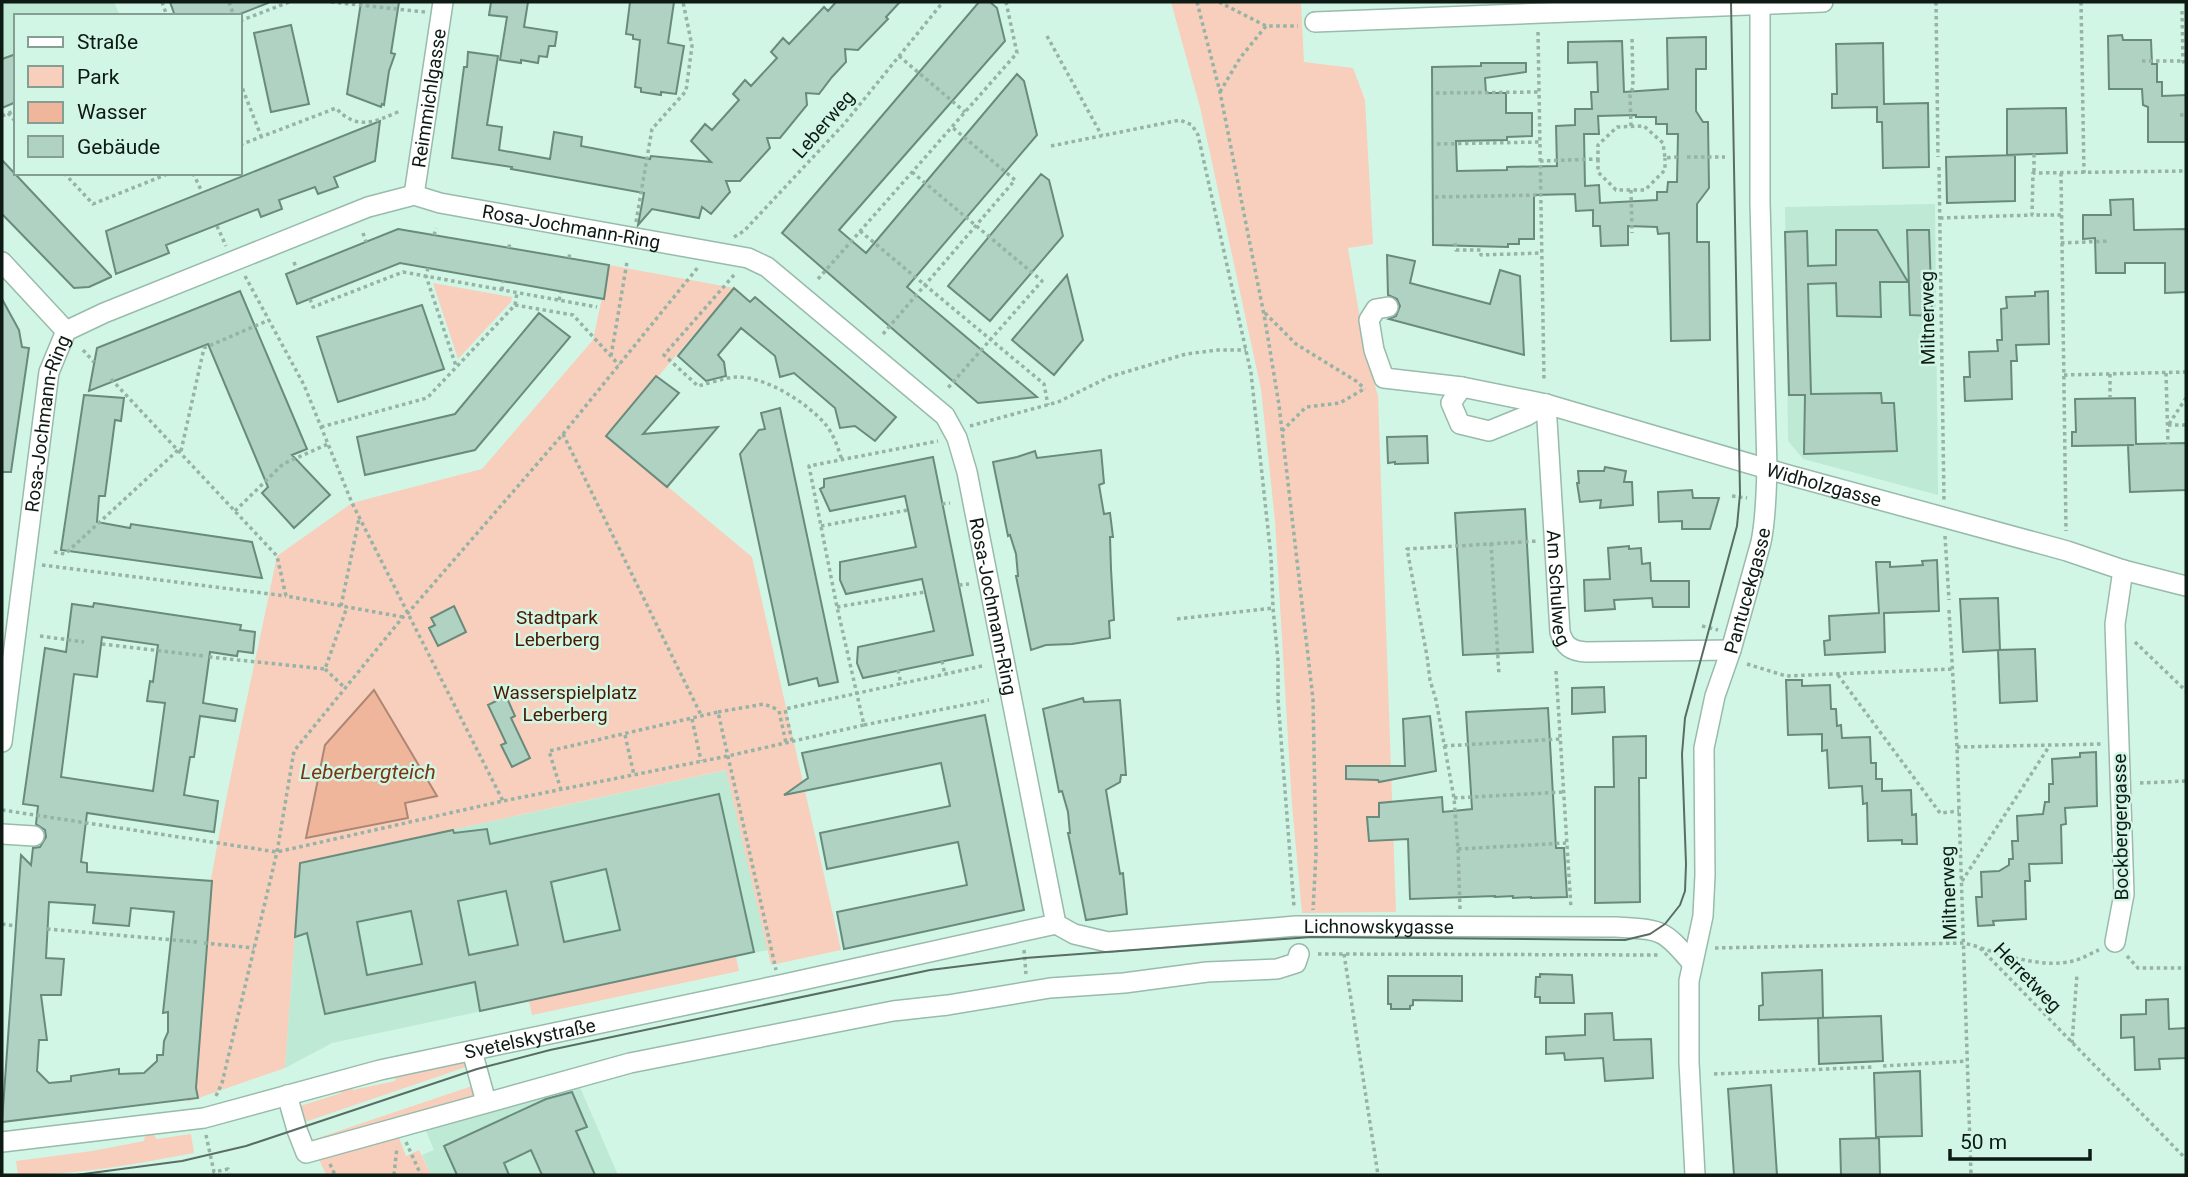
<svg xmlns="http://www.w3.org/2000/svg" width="2188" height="1177" font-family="Roboto,sans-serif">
	<rect width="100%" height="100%" fill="#d2f6e5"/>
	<!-- built -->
	<path fill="#bde9d5" d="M2 2H114L120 16H16V102L2 108Z
		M1935 204 1938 495 1803 459 1788 441 1785 207Z
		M727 770 768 950 332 1043 285 1068 300 863Z
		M579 1085 618 1175H431L422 1155 434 1150 426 1131 428 1126Z"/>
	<!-- green -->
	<path fill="#f8cebc" d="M1171 2H1301L1304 62 1353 68 1365 100 1373 244 1348 248 1366 354 1378 396 1396 912 1302 913 1292 805 1275 521 1261 389 1200 107Z
		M609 265 734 288 607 436 752 557 841 950 771 965 726 770 300 863 285 1068 187 1102C191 1054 191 1005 198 958 218 823 250 689 277 556L352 503 482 469 593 340Z
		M433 283 512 297 511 302 458 359Z
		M736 956 739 971 532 1015 529 1001Z
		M467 1060 469 1066 302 1123 297 1107 341 1093V1088L351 1086 353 1090 395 1081 396 1075Z
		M475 1085 480 1100 320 1145 309 1141Z
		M152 1134H154L156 1139 191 1134 194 1153C137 1164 76 1175 18 1175L16 1161 92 1151 144 1141 145 1136Z
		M398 1135 406 1156 419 1150 431 1175H326L319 1159Z"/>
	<!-- water -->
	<path fill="#f0b69c" stroke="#ac8874" stroke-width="2" d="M374 690 437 796 405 803 408 818 306 838 325 745Z"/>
	<!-- building -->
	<path fill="#afd2c2" stroke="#698b7c" stroke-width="2" fill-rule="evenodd" d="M170 2H268V3L235 16H175Z
		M361 2H399L391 53 395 54 389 71 384 105 382 104 381 107 347 94Z
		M491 2H528L524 27 557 32 555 46H549L547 57 539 56 538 63 521 60V63L500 60 507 17 489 15Z
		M630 2H674L668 43 684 46 676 94 661 92V95L641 92V88L635 87 640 40 633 39V35L626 34Z
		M836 2H900L886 17 888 19 858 50 845 49 846 62 832 77 819 94 806 93 807 105 780 138H767L770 148 740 181H726L730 192 711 214 702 207 699 218 652 209 638 225 644 193 511 169 512 167 452 158 464 67H467L468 52 498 56 487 125 502 127 499 150 550 159 554 132 582 137 581 146 650 159 651 156 711 162 691 141 705 124 712 130 739 100 733 94 745 80 751 86 777 58 771 52 783 38 789 44 824 7 828 11Z
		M979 2H990L997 8 1005 41 839 230 866 253 1017 74 1024 81 1037 135 907 287 1037 397 978 403 782 233Z
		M291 25 309 104 271 112 254 33Z
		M2122 35 2123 40H2151L2152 64H2157V82H2162V96L2186 95V142H2148V107L2143 105 2142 89H2109L2108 36Z
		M1706 37V69H1696V111L1703 122H1708L1709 188 1697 204V242H1709L1710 340 1671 341 1669 233 1658 234 1657 227 1628 226V245L1601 246 1600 226H1593V210L1576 211 1575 194 1534 195V239H1519V244H1508V247L1433 245 1432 67 1481 66V63H1526V72L1485 78 1486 93H1506V113H1532V136L1507 137V140L1456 141 1457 171 1507 170V167L1557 166 1556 126 1575 125V109H1592L1591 92H1598L1597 62 1568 63V42L1622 41 1624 92 1668 89 1667 38ZM1636 115V117H1656V124H1667V134H1678L1677 182H1668L1667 192H1657V200L1600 203 1599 185 1585 186 1584 134H1599L1598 116Z
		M1883 43 1884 104 1928 103 1929 167 1883 168 1882 122H1877V107L1832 108V94H1837L1836 44Z
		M16 54V102L2 108V59Z
		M2066 108 2067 153 2007 155V109Z
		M380 121 375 161 334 177 338 187 318 194 315 187 279 200 282 209 261 217 258 209 166 245 169 253 116 274 106 231Z
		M2015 155V201L1947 203 1946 157Z
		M2 160 111 276V277L89 287 74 288 2 214Z
		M1041 174 1049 180 1063 236 990 321 948 286Z
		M2133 199 2134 230 2186 229V292L2165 293V263H2125V273H2096L2095 238 2083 239V215H2111L2110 200Z
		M398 229 609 265 604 299 400 263 297 304 286 274Z
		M1836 230H1877L1908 282H1880L1881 317 1837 316 1836 283 1808 284 1811 394 1881 393 1882 403H1894L1897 451 1804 454 1805 395H1789L1785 232 1807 231 1808 266 1836 265Z
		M1907 230H1929L1932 316 1910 315Z
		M1387 255 1415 261 1410 283 1490 304 1500 270 1520 276 1524 355 1389 319 1396 316 1400 306 1397 299 1388 295Z
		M1067 275 1083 340 1054 375 1012 340Z
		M734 288 750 302 755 297 896 417 875 441 855 426 840 428 835 408 794 373 780 377 775 356 741 328 718 355 724 362 726 376 706 381 678 356Z
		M240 291 307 449 292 455 330 495 294 528 262 493 268 487 208 344 89 391 97 348Z
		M2048 291 2049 344 2016 345 2017 361H2011L2012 399 1965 401 1964 377H1970L1969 352 1998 351 1997 340H2002L2001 309 2007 308 2006 297 2035 296V292Z
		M2 299 19 330 22 347 29 348 11 472H2Z
		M422 305 444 369 338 402 317 337Z
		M539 313 570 337 475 450 365 475 357 437 455 414Z
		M656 376 679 393 643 434 718 427 667 487 606 436Z
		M84 395 124 398 121 421 115 420 105 496H99L97 522 130 528 131 524 252 542 262 578 61 550Z
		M2135 398 2136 444 2186 443V490L2130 492 2128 445H2134L2072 446V432H2076L2075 399Z
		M780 408 838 682 819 686 817 678 789 685 740 454 759 430 765 429 761 413Z
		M1427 436 1428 463 1395 464V462L1388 463 1387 437Z
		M1101 450 1104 483 1099 485 1104 514 1110 513 1113 537H1110L1111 569 1114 620 1109 621 1110 638 1072 644 1046 645 1031 650 1016 576H1018L1016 554 1010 535 1008 536 993 462 1017 457 1035 451 1037 458Z
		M933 457 973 655 863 678 857 663 858 647 934 631 922 579 846 594 840 580V562L916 547 905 496 830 511 820 489 824 487V479Z
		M1605 467 1626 471 1624 482H1632L1633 505 1600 508 1601 500 1580 502 1577 483H1579L1578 471H1604Z
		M1692 490 1693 498H1719L1710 529H1682V521L1659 522 1658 492Z
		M1525 509 1533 652 1463 655 1455 513Z
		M1629 546V549L1641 548 1642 564 1650 563 1651 581H1689V607H1653L1652 598 1614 600 1615 609 1585 611 1584 580 1610 579 1608 548Z
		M1937 560 1939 611 1884 613 1885 652 1825 655 1824 641 1830 640 1829 616 1879 613 1876 562H1890V567L1923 565 1922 561Z
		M1998 598 2000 650 1963 652 1960 599Z
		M94 603 241 625 240 630 255 632 253 653 238 651 237 656 210 652 203 703 237 709 235 721 200 716 194 757H190L184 795 218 801 214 832 87 813 81 862 87 863V872L212 881 196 1088 198 1098 2 1122 21 855 31 865 33 848 40 847 46 837 45 830 36 824 38 806 23 804 45 648 66 652 72 604 93 607ZM102 637 158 645 153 682 150 681 147 701 165 703 153 791 61 777 74 674 97 677ZM49 902 95 905 93 923 129 926 131 908 174 912 163 1013 168 1012V1032L164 1041 163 1055H157V1061L144 1073 119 1074V1069L71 1076V1081L49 1083 37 1071 39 1040H47L41 995H61L64 959 46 958Z
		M454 606 466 632 438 646 429 628 435 625 431 618Z
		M2035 649 2037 701 2000 703 1998 650Z
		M1786 680H1802V686L1830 685 1831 709H1836L1837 726 1841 725 1842 738 1870 737 1871 763H1876V779H1882V791L1911 790 1912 815 1916 814 1917 844H1902V840L1868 841 1867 803 1863 804 1862 786 1829 788 1827 750 1822 751V734L1788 735Z
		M1604 687 1605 712 1572 714V688Z
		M506 696 515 716 511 718 530 758 512 767 501 745 506 743 488 705Z
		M1083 698 1084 702 1120 700 1126 775H1121L1120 782 1106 790 1120 874 1123 873 1127 914 1086 920 1068 833H1070L1068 812 1062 791 1059 792 1043 709Z
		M1548 708 1556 848H1564L1567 897 1531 898V897L1513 898V896L1495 897V896L1410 899 1408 839 1369 841 1367 817H1379V803L1442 797 1443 812 1472 809 1466 712Z
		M985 715 1024 910 844 949 837 912 967 885 958 842 827 869 820 833 950 806 941 763 784 795 808 778 802 753Z
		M1430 716 1436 771 1379 782 1378 780 1346 779V766H1405L1403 719Z
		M1646 736V778H1639L1640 902 1595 903V787H1614L1613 737Z
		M2096 752 2097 806 2065 808 2066 824 2061 825 2062 863 2029 864 2030 881H2025L2026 919 1993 921 1994 925 1978 926 1976 897H1982L1981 872 1999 871 2009 865V859H2013L2012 841H2018L2017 816 2043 814 2045 802H2049V784H2053L2052 759 2080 757V753Z
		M719 794 754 952 480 1011 475 982 325 1014 307 933 295 937 300 863 453 830 454 833 487 829 490 844ZM606 869 620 930 564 942 551 882ZM506 891 518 945 469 955 458 901ZM411 911 422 964 367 975 357 922Z
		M1822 970 1823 1018 1759 1020V1006L1763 1005 1762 973Z
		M1540 974 1572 975 1574 1003H1540V997H1535L1536 977H1540Z
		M1388 976H1462V1001L1413 1000V1005L1410 1006V1009H1391V1004H1388Z
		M2168 999 2169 1029 2186 1028V1058L2159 1059 2160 1069 2135 1070 2134 1037 2121 1038V1015L2146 1014V1000Z
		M1612 1013 1614 1040 1651 1039 1653 1078 1605 1081 1603 1058 1565 1060 1564 1053 1546 1054V1037L1585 1035V1014Z
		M1881 1016 1883 1061 1819 1064 1818 1018Z
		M1920 1071 1922 1136 1876 1137 1874 1073Z
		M1771 1085 1777 1175H1734L1728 1089Z
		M572 1092 587 1127 576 1131 595 1175H542L531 1150 504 1163 509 1175H457L444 1146 546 1099Z
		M1879 1138 1880 1175H1841L1840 1139Z"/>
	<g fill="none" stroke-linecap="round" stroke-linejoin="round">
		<defs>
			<g id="minor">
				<path d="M1315 22 1823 2"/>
				<path id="s1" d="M414 195 443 2"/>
				<path d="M2 262 66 331"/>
				<path id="s2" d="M1388 307 1376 309 1369 320 1374 350 1384 378 1462 387 1546 404 1785 474 2067 551 2123 570 2186 586"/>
				<path d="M1462 387 1451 403 1460 424 1489 431 1526 416 1546 404"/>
				<path id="s3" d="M1546 404 1560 632C1564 646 1571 651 1586 652L1731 650"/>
				<path id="s4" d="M2 742 49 372 66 331 104 313 368 207 414 195 440 203 748 258 767 267 945 416 957 438 967 472 1056 924"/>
				<path d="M2 834 34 836"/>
				<path id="s5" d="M1056 924 1074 934 1108 942 1296 926 1616 927C1661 930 1663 928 1692 963"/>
				<path d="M2115 942 2124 894 2115 624 2123 570"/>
				<path d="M472 1051 486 1102"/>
				<path d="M287 1095 297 1130 306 1153 630 1063 893 1011 948 1005 1050 988 1124 983 1207 972 1277 969 1296 963 1299 954"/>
				<path id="s6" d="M2 1142 204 1118 380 1070 780 985 1056 924"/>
				<path id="s7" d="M1695 1175 1689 1062V981L1703 916 1705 875 1704 748 1715 696 1731 650 1761 542C1766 518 1766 494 1767 469L1760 202V2"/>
			</g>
		</defs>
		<!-- minor casing -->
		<use href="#minor" stroke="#98bbab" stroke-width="22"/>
		<!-- path -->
		<path stroke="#96b3a5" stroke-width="3.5" stroke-dasharray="3.5 3.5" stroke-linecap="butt" d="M162 2 167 16
			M229 2 234 16
			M331 2 425 12
			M1197 2 1220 92 1265 320 1279 405 1313 699 1316 854 1313 910
			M1219 2 1266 26H1298
			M1936 2 1938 157
			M2081 2 2084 173
			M2182 11 2183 61 2186 66
			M240 21 289 2
			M1538 32 1544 379
			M1047 36 1102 136
			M899 56 965 112
			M2142 61H2183
			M240 82 261 136
			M1220 92 1240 58 1266 26
			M1436 93 1538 92
			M8 113 16 122
			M2180 115H2186
			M2 116 16 110
			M1631 126 1630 95 1633 87 1632 37
			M1437 144 1540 142
			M240 145 336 108C357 131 375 122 400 111
			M1051 146 1180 120 1192 125 1198 135 1251 373 1271 557 1273 608 1278 660V700L1294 907
			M2034 154V173
			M1687 157H1725
			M1598 159V172L1616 190H1645L1665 170V158
			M1540 161 1598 159V145L1617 127 1644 126 1663 143 1665 158 1679 157
			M1939 167 1944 501
			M912 172 1042 281 947 389
			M64 173 93 204 170 173
			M193 173 202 192
			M2061 173 2066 531
			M1631 190 1632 233
			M1435 197 1541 195
			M2061 215H2032L2033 173 2186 171
			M1940 218 2032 215
			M636 222 652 129 686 91 692 46 683 2
			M217 226 226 246
			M860 231 1044 384 1048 405
			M363 233 366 242
			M434 235 436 228
			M734 237 744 231 844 124 943 2
			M1455 243 1456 250H1481V255L1541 253
			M2061 243 2110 241
			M509 248 510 241
			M569 258 570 252
			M294 262 297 270
			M428 268 426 276 456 366
			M734 275 664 355 698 386C710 383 724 378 736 377 765 376 808 403 826 425 834 435 838 448 842 460
			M245 276 304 385 352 503 503 801
			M818 279 1017 53 1006 2
			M502 290 503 281
			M310 299 313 307 403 272 597 307
			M559 300 561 292
			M515 305 573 315 619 365
			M1265 313 1296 344 1356 381 1365 389
			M883 334 1015 180 952 127
			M83 350 94 362
			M611 356 627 262
			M2166 373 2168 444
			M2110 374V398
			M2064 375 2186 372
			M111 379 277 556 286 596 403 617
			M2169 424 2186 398
			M2168 425H2186
			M970 426 1058 402 1109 377 1186 354 1218 350H1246
			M321 427 427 398 515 305 517 293
			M1282 431 1306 407 1340 403 1364 389
			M563 434 702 717
			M181 451 204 348 269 320
			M1732 496 1747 498
			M942 504 950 503
			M235 511 283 464 328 444
			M821 526 908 510
			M1945 536 1949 600
			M1491 543 1499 675
			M54 552 65 554 178 450
			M42 565 286 596
			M959 585 969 584
			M341 606 359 519
			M837 607 925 592
			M1949 610 1957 747 1971 1175
			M1177 619 1273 608
			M1702 626 1718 630
			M40 636 84 642
			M2135 642 2186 691
			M102 644 204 656
			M209 657 325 669 347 607
			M942 661 945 675
			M1747 664 1786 676 1952 669
			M325 669 345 688
			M898 670 901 684
			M1556 671 1571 908
			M1838 675 1940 813 1959 811
			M779 711 786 743
			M718 712 764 704 779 710
			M692 719 701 761
			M864 725 989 700
			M625 735 634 775
			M792 741 785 709 982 666
			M1444 746 1560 739
			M1957 747 2102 744
			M2140 783 2186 781
			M561 790 549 751 718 712 776 970
			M1454 798 1563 792
			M2 810 277 852 503 801 728 756 864 725 837 607 809 466 938 441
			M1458 849 1566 843
			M1962 881 2050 745
			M1460 909 1458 849 1454 798 1436 700 1430 680 1427 656 1407 549 1538 541
			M2 924 16 926
			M47 929 197 942
			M204 943 254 948
			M1715 948 1964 943 1979 947 2186 1159
			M1981 948C2008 957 2046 968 2073 961 2082 959 2091 953 2099 950
			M1024 950 1026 974
			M1318 954 1660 955
			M1344 954 1378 1175
			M2127 956 2138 968H2186
			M2072 1043 2077 974
			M1883 1066 1967 1061
			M1714 1074 1873 1067
			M216 1096 222 1083 277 852 294 751 403 617 408 613 563 434 699 266
			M206 1135 214 1172 228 1169 229 1173
			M406 1142 421 1175
			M330 1164 335 1175
			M394 1175 397 1147"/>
		<!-- minor -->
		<use href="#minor" stroke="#fff" stroke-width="19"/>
		<!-- tram -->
		<path stroke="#586d63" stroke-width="2" d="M76 1175 182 1161 246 1146 477 1069 550 1050 930 970 1025 958 1311 937 1625 940 1650 934 1665 924 1680 905 1685 891 1686 864 1682 754 1685 718 1737 526 1740 494 1731 2"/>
	</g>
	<g text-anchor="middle" stroke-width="5" stroke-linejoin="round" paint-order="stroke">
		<!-- street labels -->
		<g font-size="19" fill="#0e1b15" stroke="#d2f6e5">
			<text dy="7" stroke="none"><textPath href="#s1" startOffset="98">Reimmichlgasse</textPath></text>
			<text transform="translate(823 124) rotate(-49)" y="7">Leberweg</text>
			<text dy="7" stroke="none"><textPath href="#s4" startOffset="952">Rosa-Jochmann-Ring</textPath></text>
			<text transform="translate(1927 318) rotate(-91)" y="7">Miltnerweg</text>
			<text dy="7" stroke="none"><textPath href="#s4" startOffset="322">Rosa-Jochmann-Ring</textPath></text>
			<text dy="7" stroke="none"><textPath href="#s2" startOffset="539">Widholzgasse</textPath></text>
			<text dy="7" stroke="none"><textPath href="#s3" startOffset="184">Am Schulweg</textPath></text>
			<text dy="7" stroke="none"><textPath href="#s7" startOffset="592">Pantucekgasse</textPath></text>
			<text dy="7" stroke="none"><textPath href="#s4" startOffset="1582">Rosa-Jochmann-Ring</textPath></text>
			<text transform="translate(2120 827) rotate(-91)" y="7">Bockbergergasse</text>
			<text transform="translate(1948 893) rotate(-92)" y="7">Miltnerweg</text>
			<text dy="7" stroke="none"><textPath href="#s5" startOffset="327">Lichnowskygasse</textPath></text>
			<text transform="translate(2028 977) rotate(46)" y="7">Herretweg</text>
			<text dy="7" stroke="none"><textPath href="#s6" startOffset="539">Svetelskystraße</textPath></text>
		</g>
		<!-- park labels -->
		<g font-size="19" fill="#4c1900" stroke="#d2f6e5">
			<text x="557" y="624">Stadtpark<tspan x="557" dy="22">Leberberg</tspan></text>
			<text x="565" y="699">Wasserspielplatz<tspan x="565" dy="22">Leberberg</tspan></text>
		</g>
		<!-- water labels -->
		<g font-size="21" font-style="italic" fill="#7a3512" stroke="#d2f6e5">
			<text x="368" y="779">Leberbergteich</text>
		</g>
	</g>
	<!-- border -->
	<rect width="2188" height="1177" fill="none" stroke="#0e1b15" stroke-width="7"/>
	<!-- legend -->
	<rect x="14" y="14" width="228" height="161" fill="#d2f6e5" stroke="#849e92" stroke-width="2"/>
	<rect x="28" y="37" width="35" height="10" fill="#ffffff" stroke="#849e92" stroke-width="2"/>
	<text x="77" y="49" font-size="21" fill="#0e1b15">Straße</text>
	<rect x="28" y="66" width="35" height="21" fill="#f8cebc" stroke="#849e92" stroke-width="2"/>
	<text x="77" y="84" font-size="21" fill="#0e1b15">Park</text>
	<rect x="28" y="102" width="35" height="21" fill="#f0b69c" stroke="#849e92" stroke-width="2"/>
	<text x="77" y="119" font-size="21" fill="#0e1b15">Wasser</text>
	<rect x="28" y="136" width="35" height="21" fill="#afd2c2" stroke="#849e92" stroke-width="2"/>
	<text x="77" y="154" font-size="21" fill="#0e1b15">Gebäude</text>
	<!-- scale -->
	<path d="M1950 1149v10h140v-10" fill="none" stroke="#0e1b15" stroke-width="3.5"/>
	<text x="1960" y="1149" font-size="21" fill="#0e1b15" stroke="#d2f6e5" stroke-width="5" paint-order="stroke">50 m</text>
</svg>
